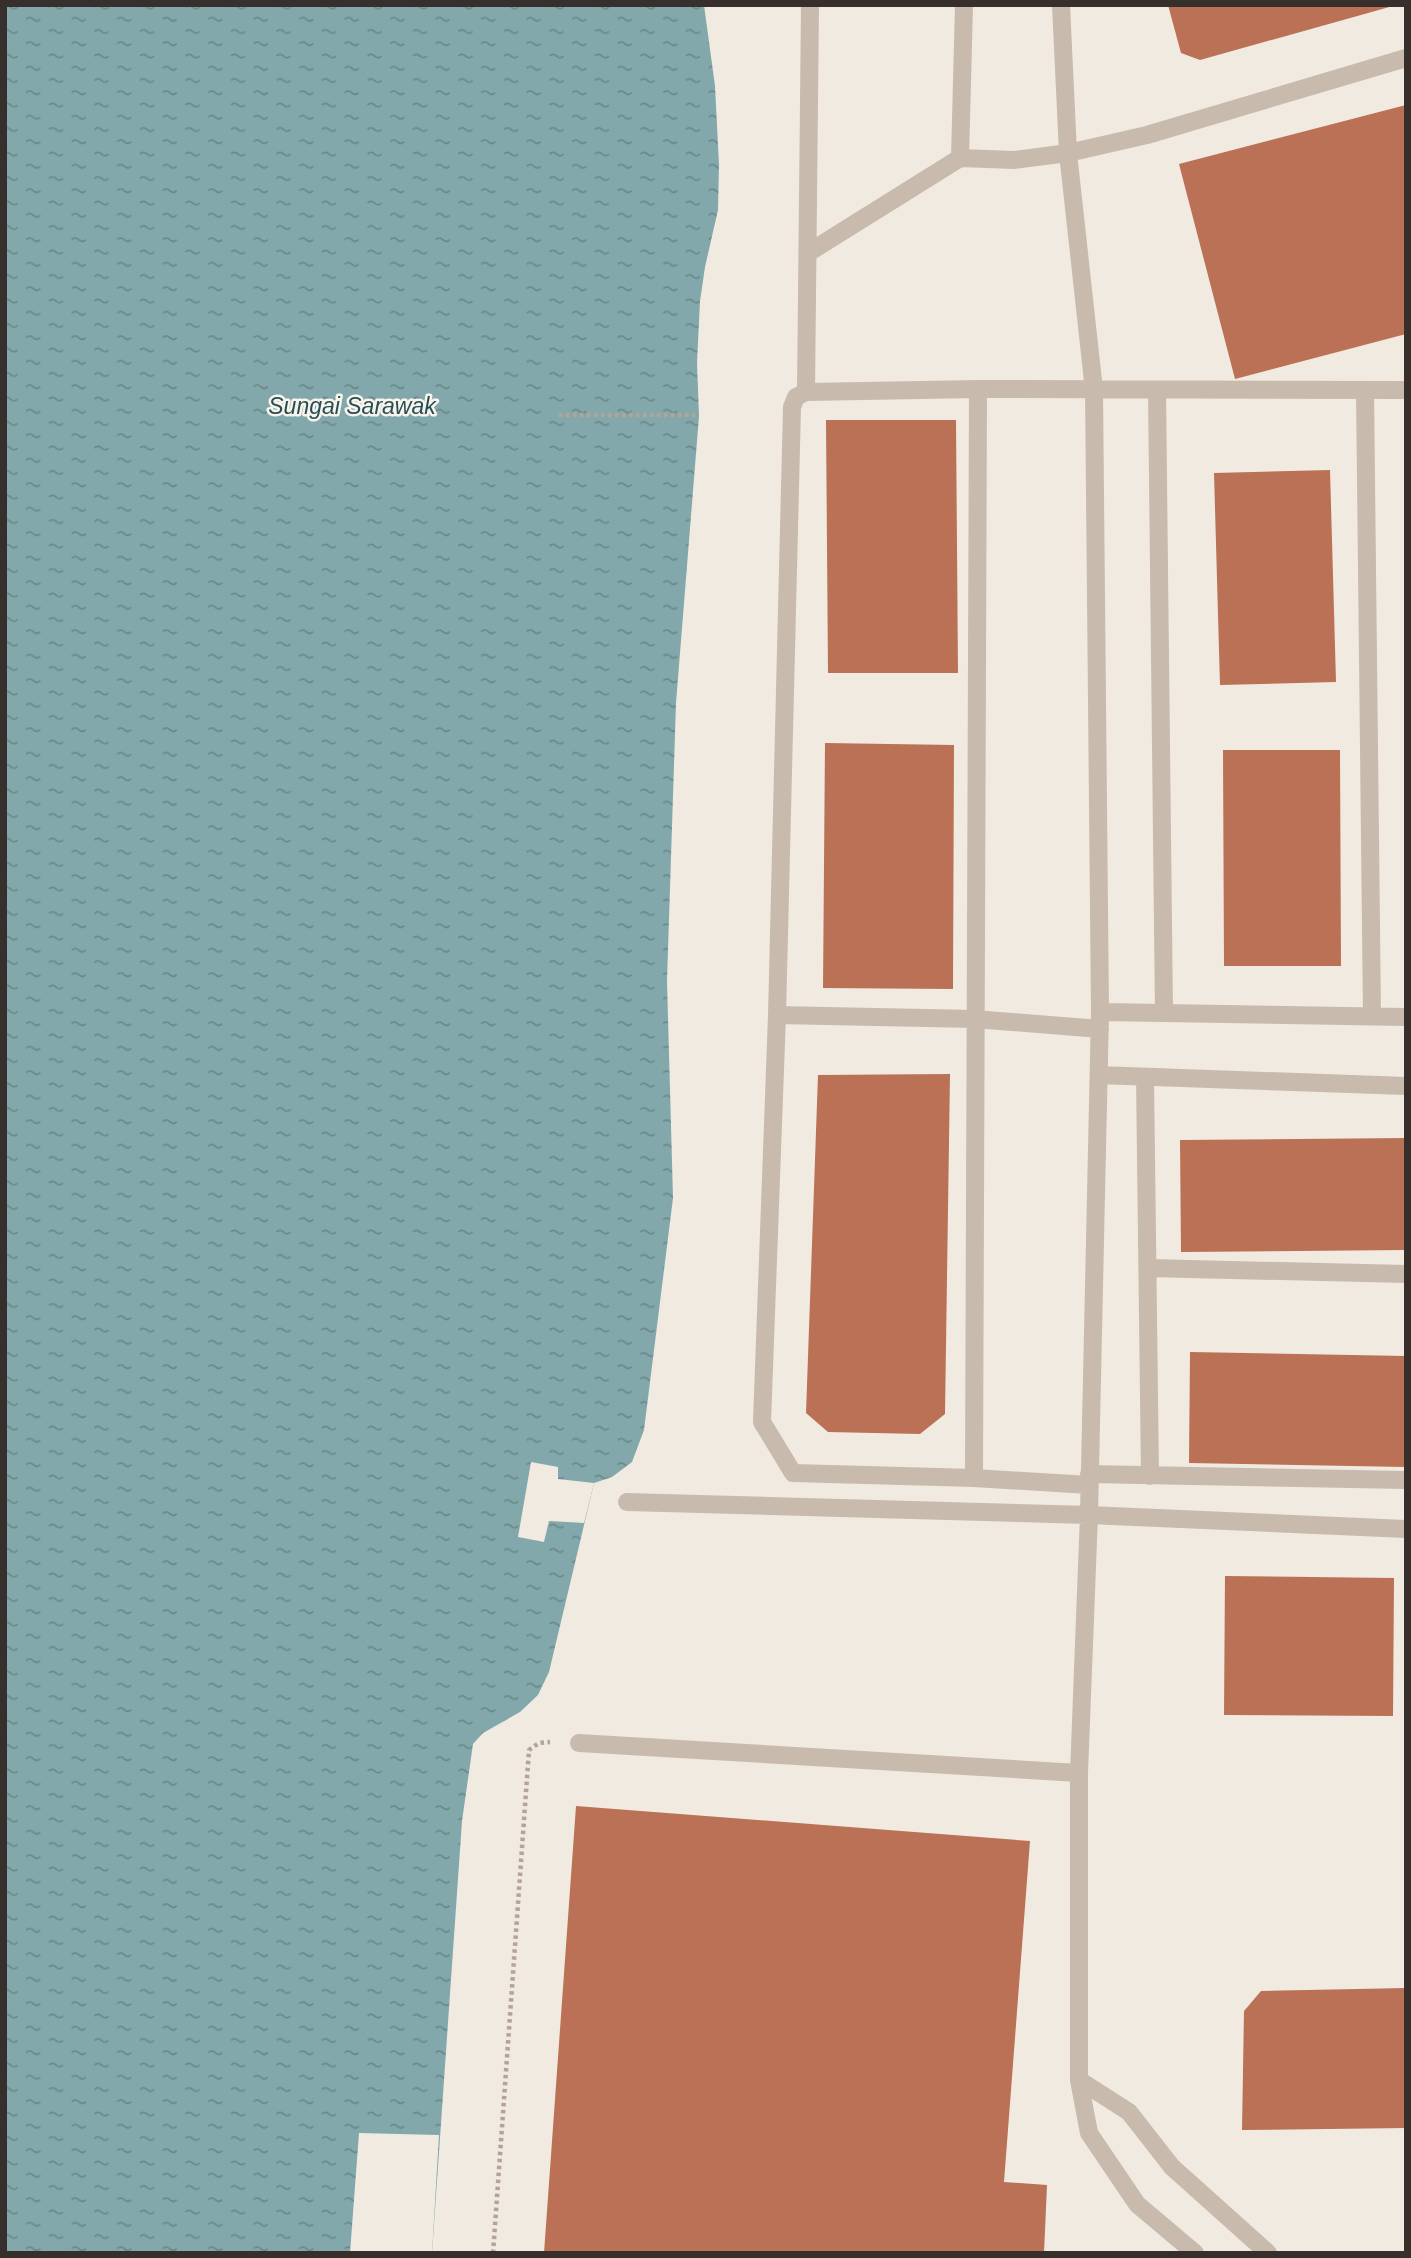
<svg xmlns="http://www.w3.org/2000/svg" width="1411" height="2258" font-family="Helvetica,sans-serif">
	<defs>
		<pattern id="water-ripples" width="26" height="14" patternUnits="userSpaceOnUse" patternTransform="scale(1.75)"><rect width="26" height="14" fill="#82a8ab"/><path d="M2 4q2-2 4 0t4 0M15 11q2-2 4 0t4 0" fill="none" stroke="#6b898b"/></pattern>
	</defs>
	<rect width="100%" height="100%" fill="#f1eae0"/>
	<!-- water -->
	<path fill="url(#water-ripples)" d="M5 5H704L715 86 719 165 718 210 705 267 700 301 697 363 699 416 676 703 667 981 673 1198 644 1430 632 1462 612 1477 594 1483 549 1672 538 1695 520 1712 483 1733 473 1744 462 1821 432 2253H5Z"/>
	<!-- pier -->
	<path fill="#f1eae0" d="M531 1462 558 1467V1479L594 1483 584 1523 549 1521 544 1542 518 1537Z
		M359 2133 439 2135 432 2253H350Z"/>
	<!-- building -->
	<path fill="#ba7155" d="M1168 5H1393V6L1200 60 1181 53Z
		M1406 105V334L1235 379 1179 164Z
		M826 420H956L958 673H828Z
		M1330 470 1336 682 1220 685 1214 473Z
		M825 743 954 745 953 989 823 988Z
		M1223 750H1340L1341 966H1224Z
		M950 1074 945 1414 920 1434 828 1432 806 1413 818 1075Z
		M1406 1138V1250L1181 1252 1180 1140Z
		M1190 1352 1406 1356V1467L1189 1463Z
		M1225 1576 1394 1578 1393 1716 1224 1715Z
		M576 1806 1030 1841 1004 2182 1047 2185 1044 2253H544Z
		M1406 1988V2128L1242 2130 1244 2011 1261 1991Z"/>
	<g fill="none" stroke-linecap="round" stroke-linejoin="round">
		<!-- path -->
		<path stroke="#b4a497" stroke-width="4.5" stroke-dasharray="3.5 3.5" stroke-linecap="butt" d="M559 415H699
			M493 2253 529 1750 539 1743 550 1742"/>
		<!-- minor -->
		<path stroke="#c8baad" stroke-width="18" d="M964 5 960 158 1014 160 1068 153 1147 135 1406 58
			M1061 5 1068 153 1094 390 1100 1012 1089 1515 1079 1773V2080L1089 2133 1137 2204 1195 2253
			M808 253 960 158
			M1157 390 1164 1013
			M1365 390 1372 1016
			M806 392 810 5
			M1100 1012 1406 1017
			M777 1015 975 1019 1100 1029
			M1099 1075 1406 1086
			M1145 1077 1150 1476
			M1148 1268 1406 1274
			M1089 1474 1406 1480
			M974 1478 978 389
			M1089 1485 974 1478 793 1473 762 1422 777 1015 792 407 796 397 806 392 978 389 1406 390
			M627 1502 1089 1515 1406 1529
			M579 1743 1079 1773
			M1079 2080 1129 2112 1172 2167 1268 2253"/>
	</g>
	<g text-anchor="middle" stroke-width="5" stroke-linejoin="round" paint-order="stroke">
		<!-- water labels -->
		<g font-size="23" font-style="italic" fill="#245055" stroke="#f9f3ec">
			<text x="352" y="414">Sungai Sarawak</text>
		</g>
	</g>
	<!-- border -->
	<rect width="1411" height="2258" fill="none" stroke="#372f2b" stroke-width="14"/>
</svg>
